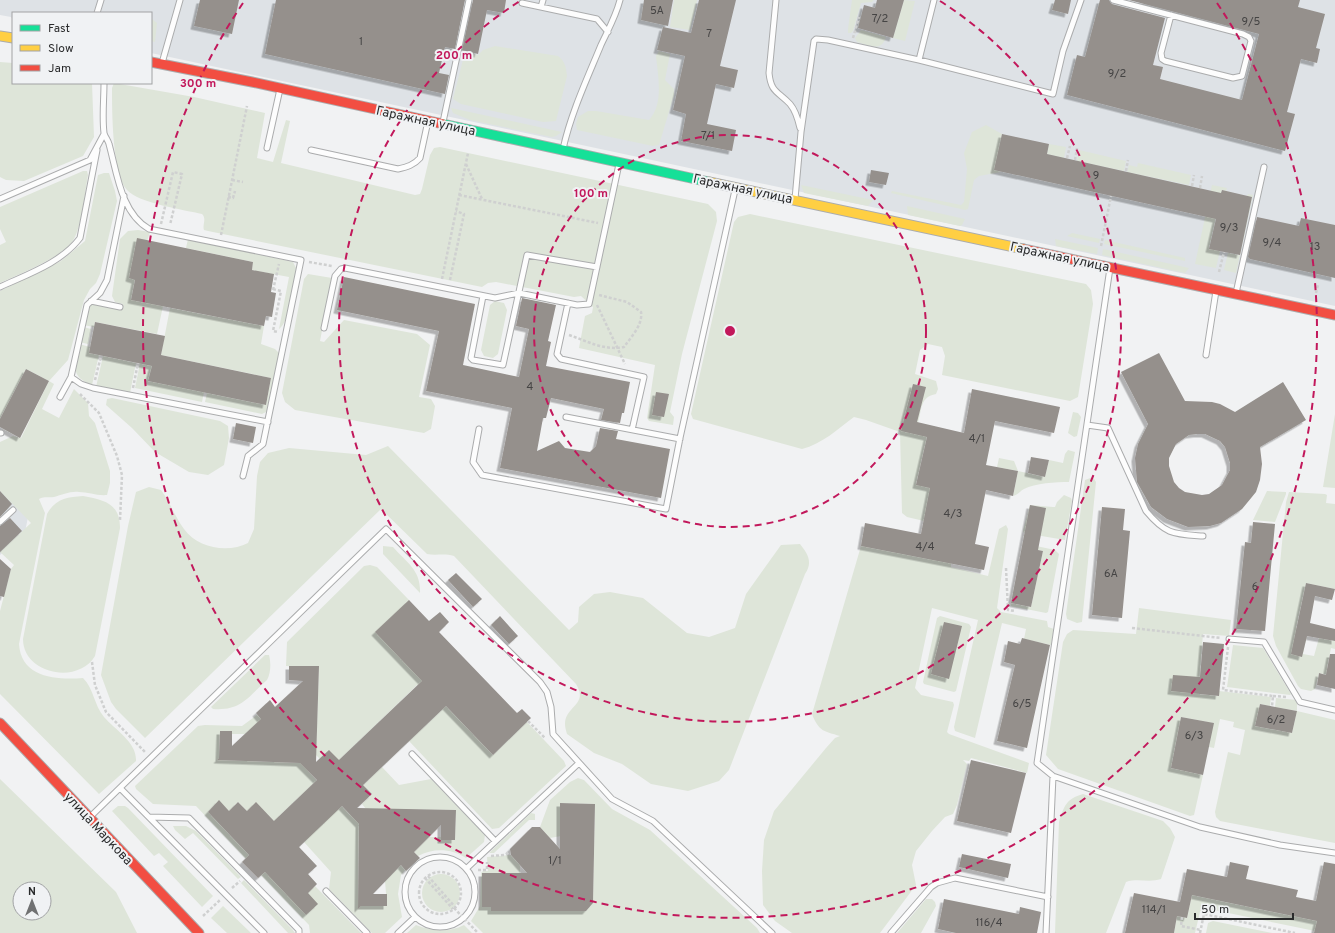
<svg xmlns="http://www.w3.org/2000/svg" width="1335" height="933" font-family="Overpass,sans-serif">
	<defs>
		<filter id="shadow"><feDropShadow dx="-3.5" dy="3.5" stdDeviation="0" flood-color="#0004"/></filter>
	</defs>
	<rect width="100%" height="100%" fill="#f1f2f3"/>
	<!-- built -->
	<path fill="#dee2e6" d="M0 0H1335V306L151 53V13H13V20L11 17 0 15Z
		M0 481 29 512 25 532 0 555Z"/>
	<!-- green -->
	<path fill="#dee5d9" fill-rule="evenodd" d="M674 0H697L690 30 670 27Z
		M852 0H874L872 2 861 3 853 31 851 33H848V29Z
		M904 0 915 1 905 41 893 38Z
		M151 18 157 23 155 42 151 41Z
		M861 30 886 37C881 53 870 45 857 42L855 38Z
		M495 46 558 56C565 61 566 67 567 76L556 121 543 122 461 104 453 99 465 52 478 55 483 50Z
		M659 51 670 54 665 80 674 89V95L659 145 653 146 577 130 576 124 578 117 588 111H596L649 120C664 104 658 76 656 56Z
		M0 62 13 63V83H92L94 137 83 156 24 181 6 180 0 177Z
		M114 83 194 97 265 113 257 158 273 162 286 120 290 121 281 163 415 195 420 194 422 189 430 155 434 148 440 147 708 204 716 212 717 221 682 354 670 412 674 417 673 425 649 421 647 418 655 365 579 348 585 316 592 313 593 307 581 296 574 297 496 282 488 283 482 287 208 231 204 230C202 225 207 219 202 214 185 210 138 203 127 190 112 174 112 110 112 88Z
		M451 108 562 132 556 136 552 137 470 120 453 113Z
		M986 125 1002 134 995 170 1001 172 979 176 974 180 968 209 965 210 891 193 892 191 961 205 964 202 967 169 964 153 972 132Z
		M1049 144 1066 147 1064 158 1047 154Z
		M1079 150 1126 161 1124 171 1077 161Z
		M1138 163 1191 175 1189 185 1127 172 1129 165 1137 167Z
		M83 171H87L88 175C85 192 82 224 74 239 64 257 19 274 0 283V245L6 242 0 229V207Z
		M104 173H109L115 191 117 201 100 274 96 283 90 289 84 300 68 360 49 381 54 384 42 409 59 418 74 389 88 403 89 416 95 423 110 471V483L107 495C97 496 88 492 79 492 70 491 62 495 54 497 48 498 45 496 39 499L45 513 19 644C21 678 57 680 83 678 94 689 94 705 104 717 115 730 137 742 136 761L99 794 0 694V611L11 569 14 565 0 552 31 523 0 491V442L13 436 21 438 49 381 26 369 0 419V291L61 261 85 241 98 175Z
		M801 185 873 200 868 206 804 193Z
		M1212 185 1227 188 1226 191 1222 190 1209 248 1220 251 1216 268 1195 264Z
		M1248 194 1253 195 1236 273 1224 270 1228 253 1239 255 1251 197 1247 196Z
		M907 206 965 219 962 225 960 226 908 215Z
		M750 214 1086 284 1091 290 1093 304 1078 397 1070 401 942 375 945 356 942 347 928 344 920 350 915 374 936 381 938 389 936 394C920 397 922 409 918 423L929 428 916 484 936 489 924 521 907 517 902 513 900 432 866 420 854 417C838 429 822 444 802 449L693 419 691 414 734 222 738 217Z
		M138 230 150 232 135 280 131 300 163 306 157 334 95 322 94 327 83 325C85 316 85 306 95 304L122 310 123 304 115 302 112 296 120 239 128 231Z
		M1072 233 1100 239 1099 243 1067 236Z
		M188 239 293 262 296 268C294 281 290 322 279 329L289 277 252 270 253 262 186 248Z
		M1055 239 1098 248 1097 254 1056 246Z
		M1105 240 1185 258V261L1104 244Z
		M1103 249 1189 268 1185 273 1102 255Z
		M308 274 332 278 320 341 324 342 344 320 417 334 430 345 419 397 431 399 435 406 431 429 424 433 295 410 285 402 282 393 304 279Z
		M495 301 504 303 507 310 498 354 493 358 484 356 481 350 490 305Z
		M170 308 264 326 261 344 275 349 280 354 268 411 262 414 205 402 207 393 266 405 271 378 161 355Z
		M83 327 91 329 88 344 79 342Z
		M79 344 90 347 89 353 99 355 92 385C69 376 75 365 79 344Z
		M103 356 136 363 130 393 96 387Z
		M140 363 152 366 148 381 204 392 202 402 135 388Z
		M112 398 220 421 228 426 229 438 224 465 208 475 189 472 155 452 132 428 106 405 107 399Z
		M1073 412 1078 413 1081 417 1077 436 1074 437 1068 433Z
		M1335 414V488L1323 487Z
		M388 446 569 630 578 622 579 607 594 594 610 592 643 598 687 633 709 637 735 628 746 594 781 545 800 544C808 554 813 562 805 574L729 770 719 781 688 791 651 784 622 764 594 753 567 734C566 731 565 727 565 724 565 706 589 705 576 684L454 556C444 553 436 556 427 554L381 509 145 738 116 709 111 702 101 675 128 526 136 492 149 487 161 490C170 502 175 517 184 529 198 549 229 553 248 543L254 529 257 476 260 462 268 453 289 448 366 455Z
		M1068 450 1075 452 1069 482C1056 482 1035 483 1024 489 1020 491 1018 495 1013 496L1018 471 997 467 999 458 1014 461 1018 471 1045 477 1049 460 1063 463 1065 454Z
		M1093 477 1096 482 1082 622 1077 623 1067 619 1066 614 1085 480Z
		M1267 491 1286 492V494L1275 522 1253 520Z
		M1289 492 1325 494 1327 495 1326 503 1335 504V589L1306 583 1296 628 1308 631 1303 654 1314 656 1319 638 1335 641V649L1331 648 1327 668 1335 677 1319 673 1315 689 1311 691 1301 689 1298 686 1276 646 1273 636 1286 502Z
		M1064 495 1071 498 1072 501 1065 540 1024 533 1023 531 1030 505 1053 507H1055L1057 502Z
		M83 496C104 500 120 503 120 528L95 656C78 685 23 674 23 639L47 514C55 499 67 497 83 496Z
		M1006 525 1008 529 997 608 1001 612 1047 621 1048 627 1054 629 1051 645 1024 639 1026 629 1002 623 975 738 955 731 954 727 978 620 932 608 915 688 921 695 953 702 954 705 947 732 949 734 1029 763 1027 773 971 758 969 761 963 760 967 764 957 805 953 814 945 817 932 831 916 851 912 865 916 885 880 933H792L775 921 763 905 762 871 764 840 774 811 826 748 835 738 840 736C824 731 819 732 812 714L861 546 951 563V567L988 576 999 529Z
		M1027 544 1055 550 1059 554 1048 612 1046 613 1011 606V603L1031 607 1043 551 1023 547Z
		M383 546 393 547C407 563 421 570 420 593L383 554Z
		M370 565 377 567 409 600 424 683 420 688 417 685 339 760 320 759 316 755 319 667 286 666 287 642 364 566Z
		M1139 608 1231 620 1229 636 1203 634 1198 694 1219 696V691L1271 697 1270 706 1260 704 1255 726 1292 733 1297 711 1275 707 1276 698 1297 700V711L1335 720V843L1220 821 1216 817 1215 812 1228 752 1240 755 1245 730 1233 727 1234 722 1220 719 1214 748 1209 747 1213 723 1181 717 1171 768 1203 775 1194 815 1190 816 1058 769 1046 755 1063 642 1067 634 1073 630 1136 634Z
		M940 616 969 624 971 627 956 691 954 692 924 684 923 682 937 618Z
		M1233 645 1263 648 1291 694 1290 695 1227 687Z
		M265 655H269C271 663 271 673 267 680 247 698 241 711 213 709L211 707Z
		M444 704 493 755 527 722 564 761 566 766 499 828 492 829 409 741 441 711Z
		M257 715 262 719 245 734H232V731H220L219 760 310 763 308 771 320 784 318 787 314 783 279 816 282 820 277 824 256 803 247 811 238 802 229 811 219 801 208 812 249 855 246 859 196 806 153 804 136 789 135 786 198 726 205 725 242 726Z
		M382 767 399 785 431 779 485 835 484 842 466 858C451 848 433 848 418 856L414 852 429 837H441L442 840H455L456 810 366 809 362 804 372 794 363 785Z
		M578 778 584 780 612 809 650 830 757 928 760 933H483L471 921 480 906 481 873 483 871H488L487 857 511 855 520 865V875L483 873 482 907H491V911H586L593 903 595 804 560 803 561 836 550 838 540 827 550 800 570 782Z
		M0 779 116 892 137 933H0ZM20 889H44V913H20Z
		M1083 794 1163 821 1170 828 1175 837 1161 879C1149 883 1138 878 1126 882L1106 933H1055L1059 822C1064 806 1066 799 1083 794Z
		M338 802 350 815 359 814 358 906H387L385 881 401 865 405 870 401 875 398 894 402 917 385 933H372L329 889 331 872 304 842Z
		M118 806H125L128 808 213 896 202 907 163 866 168 862 159 853 154 856 112 811Z
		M531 813 535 814V820H529L494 853H489Z
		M173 826H186L196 831 241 877 238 879 193 833 185 839 175 830Z
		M265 872 308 893 315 886 361 933H310L309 925 261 875Z
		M422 893a19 19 0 1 1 38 0a19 19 0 1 1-38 0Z
		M244 880 292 929 295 933H288L241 883Z
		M1192 895 1317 921 1315 931 1204 908 1200 912 1195 933H1174L1177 916 1187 918Z
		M926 899H932L935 902 936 906 921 933H897Z
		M223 906 251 933H227L211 918Z
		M1213 921 1272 933H1206L1208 923Z
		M416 925C432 931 448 933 464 925L472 933H407Z"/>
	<!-- building -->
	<path fill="#95908c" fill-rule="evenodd" filter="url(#shadow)" d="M200 0H239L232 34 194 26Z
		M276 0H465L455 49 445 47 439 73 449 75 445 94 265 54Z
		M473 0H506L504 13 487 10 478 54 462 50Z
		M644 0H673L668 26 641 20Z
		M699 0H736L720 66 738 70 734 88 716 84 707 124 736 130 732 151 681 141 686 114 673 110 685 56 657 50 663 27 691 33Z
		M877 0H904L893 38 858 28 864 5 875 8Z
		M1055 0H1071L1068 14 1052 10Z
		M1100 0H1109L1112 4 1165 18 1153 65 1163 67 1160 79 1242 100 1259 34 1129 0H1300L1298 7 1325 14 1316 48 1320 49 1317 63 1301 59 1287 112 1295 114 1285 151 1067 95 1077 55 1085 57Z
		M1002 134 1049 144 1047 154 1221 193 1222 190 1252 197 1240 255 1209 249 1216 219 994 170Z
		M871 170 889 173 886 185 869 182Z
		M1257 217 1299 226 1301 218 1335 225V278L1250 259 1248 257Z
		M137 238 253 262 252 270 274 274 271 292 276 293 272 317 266 316 264 326 131 300 135 280 129 278Z
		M344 277 475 304 463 365 519 377 529 329 516 326 522 298 556 305 548 341 551 342 546 366 630 382 624 413H622L620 423 601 420 604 409 551 398 546 418H543L537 451 559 441 565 448 590 452 596 446 600 428 618 431 616 439 670 449 661 498 500 468 512 408 426 391 439 331 337 310Z
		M95 322 165 336 161 355 271 378 266 405 148 381 152 366 89 353Z
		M1159 353 1185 401 1212 402 1220 404 1235 412 1283 382 1306 420 1260 447 1262 464 1260 480 1256 492 1242 509 1221 523 1210 526 1188 527 1167 519 1151 507 1137 482 1135 458 1138 444 1148 424 1121 372ZM1197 434H1205L1220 441 1225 447 1230 463V470L1222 485 1209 494 1202 495 1185 492 1179 488 1174 482 1169 466V458L1176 444 1189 435Z
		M26 369 49 381 20 438 0 427V419Z
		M913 384 926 387 917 422 964 433 972 389 1060 407 1054 433 995 421 986 465 1018 471 1013 496 986 490 975 544 989 547 984 570 861 546 865 523 921 534 930 488 916 485 927 437 901 431Z
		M656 392 669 394 664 417 652 415Z
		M236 423 256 427 253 443 233 439Z
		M1031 457 1049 460 1045 477 1028 473Z
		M0 491 12 504 0 517Z
		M1030 505 1046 508 1038 550 1043 551 1031 607 1011 603Z
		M1102 507 1125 509 1123 530 1130 531 1122 618 1092 615Z
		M10 518 22 531 0 552V526Z
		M1253 522 1275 524 1265 631 1236 629 1245 542 1251 543Z
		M0 559 11 569 4 597 0 596Z
		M456 573 482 599 473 607 448 580Z
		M1306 583 1335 589 1332 600 1315 596 1310 623 1335 629V641L1307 636 1302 657 1291 654Z
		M409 600 429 621 440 612 449 622 439 632 517 713 522 709 531 718 493 755 446 706 363 785 372 794 357 808 456 810 455 840H441V825L414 852 420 858 406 871 401 865 373 894H387V906H361L358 909 359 824 342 806 299 847 317 866 308 874 317 884 308 893 318 904 306 915 265 872 258 878 242 862 249 855 208 812 219 800 229 811 238 802 247 811 256 802 274 821 317 780 300 763 217 760 219 758 220 731H232V746L261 719 256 713 270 700 275 707 303 681 289 680V666H319L316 762 329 750 339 760 422 681 375 632Z
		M500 616 518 636 509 644 491 625Z
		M944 622 962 626 949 679 931 674Z
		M1022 638 1050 645 1027 748 997 741 1015 665 1004 662 1008 641 1020 644Z
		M1203 642 1224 644 1219 696 1171 691 1173 675 1200 677Z
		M1330 654H1335V689L1317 685 1319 673 1326 675Z
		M1260 704 1297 711 1292 733 1255 726Z
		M1181 717 1214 723 1203 775 1171 768Z
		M971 760 1026 773 1011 833 957 821Z
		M560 803 595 804 593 903 586 911H491V907H482V873H527L511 855 510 849 532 827H540L560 849Z
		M962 854 1011 864 1008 878 959 867Z
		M1230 862 1249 866 1246 879 1298 890 1296 897 1316 901 1324 862 1335 864V933H1314L1317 921 1192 895 1187 918 1177 916 1174 933H1125L1134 893 1180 902 1187 869 1227 877Z
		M944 899 1019 914 1020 907 1041 912 1037 933H956L938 929Z"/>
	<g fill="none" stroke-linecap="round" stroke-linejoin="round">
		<defs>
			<path id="lane" d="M776 0 769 73C771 93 778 91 790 104 796 111 798 119 800 128
				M1113 0 1243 34 1249 37 1251 41 1242 76 1233 78 1165 61 1162 59 1161 53 1171 15
				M522 3 597 19 608 32
				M541 7 543 0
				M97 13 101 0
				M919 60 1053 94 1063 51 1081 0
				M162 63 180 0
				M104 83C104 99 102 117 104 133 105 137 108 140 109 144 117 173 121 213 149 229L301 260 263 444 248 456 243 476
				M443 122 469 0
				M267 148 280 89
				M563 149C571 113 587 79 601 45 608 30 616 16 620 0
				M311 150 398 169C407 167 414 165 420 158L428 121
				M124 196 107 280 100 293 87 305 71 377 81 384 93 388 268 422
				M0 199 90 160 104 134
				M795 199 801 132 814 41 816 39 828 40 919 60 934 0
				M1110 268 1037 763 1053 776 1200 827 1280 845 1335 853
				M0 287C28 274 61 263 80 238L97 150
				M1236 293 1264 167
				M483 296 471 358 473 360 503 365 527 255 597 267
				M91 301 120 307
				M568 303 557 354 561 359 644 377 632 430
				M324 328 335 276 341 269 345 268 495 298 519 293 577 305 589 304 619 164
				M1206 355 1216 291
				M60 397 71 377
				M566 417 680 439
				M1087 425 1108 428 1146 511C1166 535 1174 534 1203 536
				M479 429 473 462 482 475 666 509 680 438 735 190
				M0 433H1
				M0 522 13 510
				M1229 639 1264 642 1300 702 1335 710
				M412 754 495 841
				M120 788 264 933
				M90 817 386 529 540 682 547 692 551 707 553 734 612 799 653 821 772 933
				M149 817 189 818 299 930V933
				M405 892a35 35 0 1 1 70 0a35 35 0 1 1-70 0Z
				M467 868 579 763
				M326 891 367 933
				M398 933 415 917
				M891 933 931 887 937 883 955 878 1048 897
				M1046 933 1053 776"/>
			<path id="fast" d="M443 124 709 182"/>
			<path id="slow" d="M0 36 13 38
				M709 182 1023 249"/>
			<path id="jam" d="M151 62 252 82 443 124
				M1023 249 1335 315
				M0 723 199 933"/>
		</defs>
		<!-- lane casing -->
		<use href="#lane" stroke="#abacad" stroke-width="7"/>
		<!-- fast casing -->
		<use href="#fast" stroke="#abacad" stroke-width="11"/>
		<!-- slow casing -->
		<use href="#slow" stroke="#abacad" stroke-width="11"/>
		<!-- jam casing -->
		<use href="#jam" stroke="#abacad" stroke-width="11"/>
		<!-- path -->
		<path stroke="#cfd0d0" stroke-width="2.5" stroke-dasharray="3 2" stroke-linecap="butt" d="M853 38 859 17
			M1067 158 1070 146
			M1075 160 1077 148
			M466 164 482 199
			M1126 171 1128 160
			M232 180 243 182
			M1192 186 1194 175
			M1200 188 1202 176
			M459 195 598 223
			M228 197 233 198 235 191
			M161 224 173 172 182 174 170 225
			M221 235 247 106
			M1101 246 1111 196
			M309 262 332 266
			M1219 272 1224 252
			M442 279 468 153
			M450 280 464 214 456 211
			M273 289 281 291 273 331 278 332
			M273 290 279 264
			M1316 293 1318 285
			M597 305 625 364
			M569 335C587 341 604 351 624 347 631 337 643 325 641 312L627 302 599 295
			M95 380 101 356
			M133 388 138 363
			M80 394 99 413 117 456 122 475 120 520
			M1006 568 1008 610 1015 611
			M1132 628 1221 638
			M1228 647 1223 690 1273 696 1272 706
			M92 662 95 685 106 712 145 752
			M1273 696 1287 697
			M528 721 545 738
			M491 856 504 855 510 852
			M478 870H487V862
			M419 893a21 21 0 1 1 42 0a21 21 0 1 1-42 0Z
			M428 876 455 907
			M425 878 453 909
			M232 888 240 881
			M454 908 478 933
			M203 916 220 900
			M1182 917 1181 926 1201 930
			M1200 933 1204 914 1295 933"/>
		<!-- lane -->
		<use href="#lane" stroke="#fdfdfd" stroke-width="5"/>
		<!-- fast -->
		<use href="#fast" stroke="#16e098" stroke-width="9"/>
		<!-- slow -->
		<use href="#slow" stroke="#ffcf43" stroke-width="9"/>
		<!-- jam -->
		<use href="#jam" stroke="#f24e42" stroke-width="9"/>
	</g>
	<!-- distance rings -->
	<g fill="none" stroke="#c2185b" stroke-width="2" stroke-dasharray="7 5">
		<circle cx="730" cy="331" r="196"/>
		<path d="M940 1A391 391 0 1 1 520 1"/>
		<path d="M1217 3A587 587 0 1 1 243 3"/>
	</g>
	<g text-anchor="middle" stroke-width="4" stroke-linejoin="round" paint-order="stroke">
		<!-- number labels -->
		<g font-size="11" fill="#454444">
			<text x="657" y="14">5А</text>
			<text x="880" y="22">7/2</text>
			<text x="1251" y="25">9/5</text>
			<text x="709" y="37">7</text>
			<text x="361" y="45">1</text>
			<text x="1117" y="77">9/2</text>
			<text x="708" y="139">7/1</text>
			<text x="1096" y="179">9</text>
			<text x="1229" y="231">9/3</text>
			<text x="1272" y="246">9/4</text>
			<text x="1315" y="250">13</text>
			<text x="530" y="390">4</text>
			<text x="977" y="442">4/1</text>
			<text x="953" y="517">4/3</text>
			<text x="925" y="550">4/4</text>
			<text x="1111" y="577">6А</text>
			<text x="1255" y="590">6</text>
			<text x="1022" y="707">6/5</text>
			<text x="1276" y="723">6/2</text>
			<text x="1194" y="739">6/3</text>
			<text x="555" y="864">1/1</text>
			<text x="1154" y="913">114/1</text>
			<text x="989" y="926">116/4</text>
		</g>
		<!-- street labels -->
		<g font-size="13" fill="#2a2b2c" stroke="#f0f2f4">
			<text transform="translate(426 120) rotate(12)" y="5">Гаражная улица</text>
			<text transform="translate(743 188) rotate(12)" y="5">Гаражная улица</text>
			<text transform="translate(1060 256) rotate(12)" y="5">Гаражная улица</text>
			<text transform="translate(99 828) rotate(47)" y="5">улица Маркова</text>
		</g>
	</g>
	<circle cx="730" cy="331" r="6" fill="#c2185b" stroke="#f0f2f4" stroke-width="2"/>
	<g font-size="12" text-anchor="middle" font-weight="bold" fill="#c2185b" stroke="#f0f2f4" stroke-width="4" stroke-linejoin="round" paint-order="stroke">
		<text x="454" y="59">200 m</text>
		<text x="198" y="87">300 m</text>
		<text x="591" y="197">100 m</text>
	</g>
	<!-- legend -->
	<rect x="12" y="12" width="140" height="72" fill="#f0f2f4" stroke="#a1a2a4"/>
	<rect x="20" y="25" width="20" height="6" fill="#16e098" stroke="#a1a2a4"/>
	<text x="48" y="32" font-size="12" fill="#2a2b2c">Fast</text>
	<rect x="20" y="45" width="20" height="6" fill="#ffcf43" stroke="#a1a2a4"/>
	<text x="48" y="52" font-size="12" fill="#2a2b2c">Slow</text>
	<rect x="20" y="65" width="20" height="6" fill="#f24e42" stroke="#a1a2a4"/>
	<text x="48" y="72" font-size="12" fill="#2a2b2c">Jam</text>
	<!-- north arrow -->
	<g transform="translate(32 901)"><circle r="19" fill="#f0f2f4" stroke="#a1a2a4"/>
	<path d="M0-3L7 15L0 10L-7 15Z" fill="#707172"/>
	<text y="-6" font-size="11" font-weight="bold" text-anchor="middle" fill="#2a2b2c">N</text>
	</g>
	<!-- scale -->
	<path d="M1195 913v6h98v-6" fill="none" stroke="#2a2b2c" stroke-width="2"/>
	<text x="1201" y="913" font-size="12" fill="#2a2b2c" stroke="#f0f2f4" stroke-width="3" paint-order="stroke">50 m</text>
</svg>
